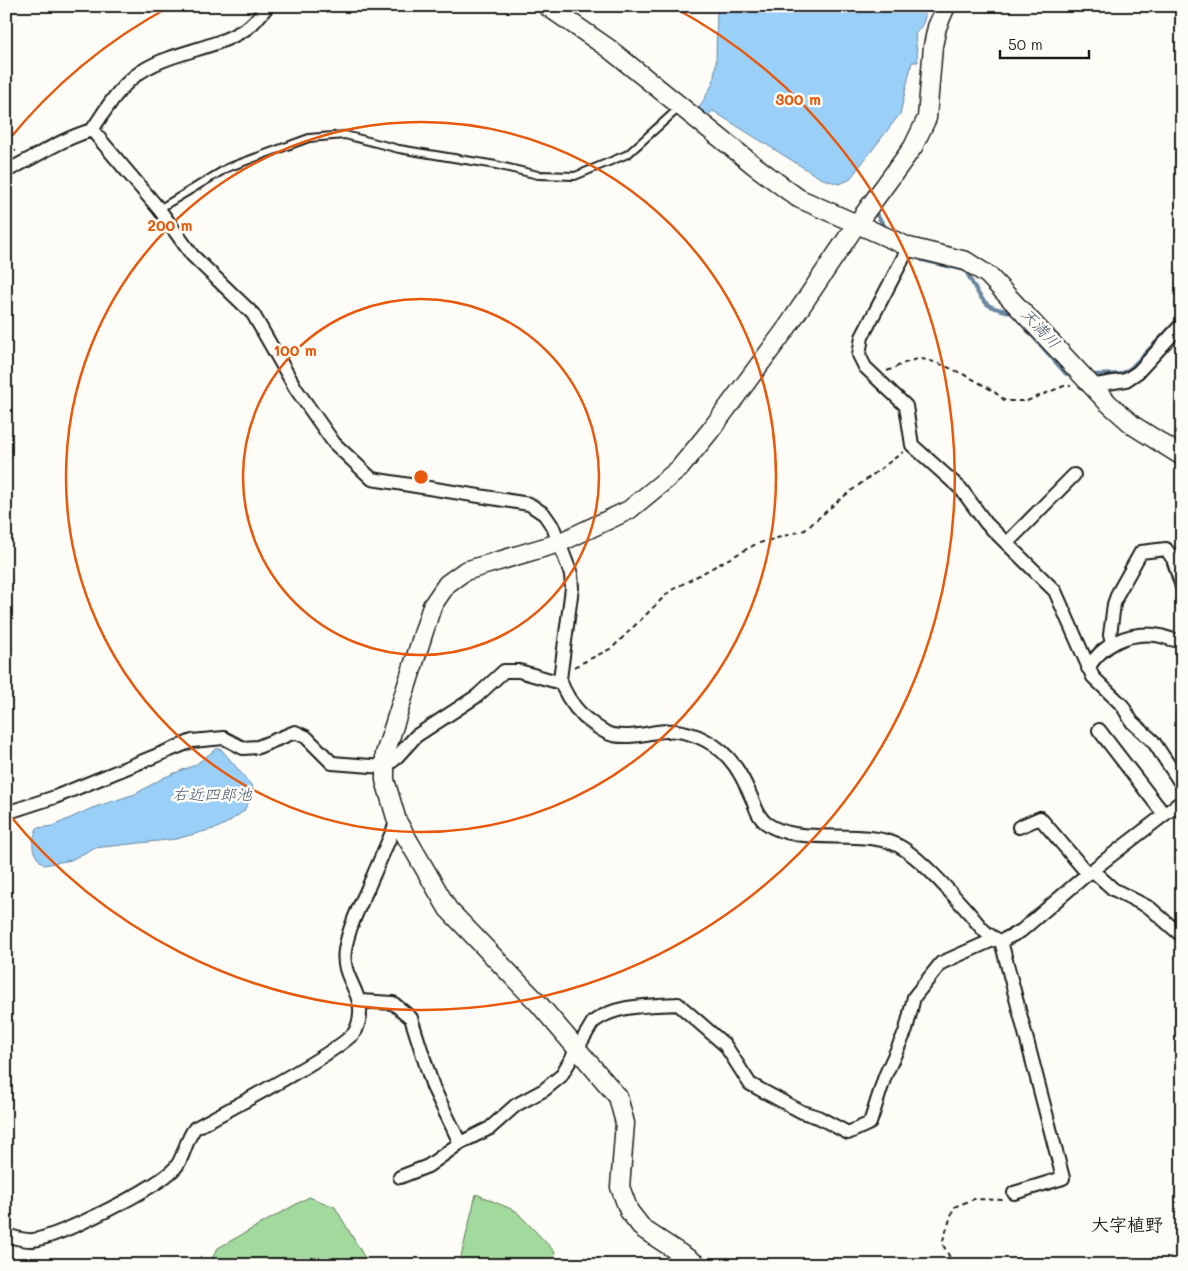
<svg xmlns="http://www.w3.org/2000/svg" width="1188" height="1271" font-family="Mali,'Klee One',sans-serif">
	<rect width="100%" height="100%" fill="#fdfcf7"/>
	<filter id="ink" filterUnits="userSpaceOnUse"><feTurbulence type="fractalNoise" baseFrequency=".02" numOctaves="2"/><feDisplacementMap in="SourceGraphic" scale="10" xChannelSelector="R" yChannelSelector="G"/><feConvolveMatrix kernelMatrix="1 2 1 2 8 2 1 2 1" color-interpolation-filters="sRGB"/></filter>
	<g filter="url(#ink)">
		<!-- green -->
		<path fill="#a2d99d" stroke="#5f7a5c" d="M476 1194 516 1211 555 1252 553 1265H459Z
			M309 1197 335 1207 369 1265H208L218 1248Z"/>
		<!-- water -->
		<path fill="#9acff8" stroke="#6887a0" d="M717 6H925C926 18 924 25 915 34L918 62H912L900 114 849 180 839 184 820 178 713 111 706 116 698 110 713 83 716 64Z
			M216 749H221L252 786 253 793 244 811 227 823 217 828 176 839 94 848 71 860 44 865C30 852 31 844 37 828L53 826 92 808 135 794 165 777 195 765Z"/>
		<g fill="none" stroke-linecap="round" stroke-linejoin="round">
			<!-- stream -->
			<path stroke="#6887a0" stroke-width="4" d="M876 214 886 228
				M922 260 965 270C972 281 979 300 990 306 997 310 1005 309 1013 314L1066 374
				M1090 375 1121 374 1131 368 1172 326"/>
			<defs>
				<path id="lane" d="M159 209 227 168 309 138 345 135 399 149 496 165 538 175 575 176 628 154 680 107"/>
				<path id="street" d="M92 130 159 209 192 255 253 314 296 389 334 443 372 479 529 504 544 514 553 527 571 574 572 588 560 679C564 693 573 706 584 717 592 723 603 733 613 735 648 741 664 719 705 740 731 753 742 775 753 801 756 809 759 818 766 823 797 847 865 827 899 846 921 858 953 895 970 914 980 926 986 936 1001 941L1021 931 1086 875 1182 801
					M6 171C36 157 61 139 92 130 105 111 116 91 135 76 167 51 213 51 247 28 255 23 261 13 268 6
					M909 247 862 337 859 355 865 367 906 406 912 445 961 489 986 523 1055 591 1093 677 1122 705 1132 722 1153 741 1182 785
					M1090 386 1126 380 1138 372 1182 324
					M1007 543 1074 475
					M1112 643 1110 635 1114 604 1118 593 1141 552 1166 549 1173 559 1182 587
					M1088 668C1102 645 1127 632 1155 635 1164 636 1173 641 1182 641
					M1099 730 1163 813
					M6 813 55 797 192 741 224 738 243 748 258 747 295 732 306 737 332 763 384 767 394 760 416 736 477 696 504 671H519L561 683
					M1019 827 1040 818 1088 874
					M1092 870 1113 889 1150 908 1182 936
					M1001 941 1063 1178 1014 1193
					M360 1001 393 1003 411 1018 433 1087 460 1143
					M400 1177 428 1166 460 1143 490 1128 516 1105 544 1090 561 1076 593 1022C617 1004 649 1006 678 1004L725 1045 750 1084 802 1112 818 1117 848 1133 870 1123 885 1076 906 1030 914 997 941 963 995 939
					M6 1235C14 1237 24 1241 33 1240 59 1237 157 1188 175 1168 184 1159 185 1140 195 1128 221 1114 347 1048 356 1030 371 995 340 982 345 950 348 930 358 909 367 890 377 867 387 844 397 821"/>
				<path id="secondary" d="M547 6 608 48 755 166 798 198 909 247 966 261 988 275 1108 403 1134 426 1182 456
					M698 1265 643 1229 629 1211 620 1187 625 1123 618 1097 538 1003 448 909 397 821 385 780V754L432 606 447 584 465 571 559 543 629 510 679 469 710 431 786 329 856 225 913 147 927 118 933 46 937 27 946 6"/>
			</defs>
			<!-- lane casing -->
			<use href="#lane" stroke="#1c1c1c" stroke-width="10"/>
			<!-- street casing -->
			<use href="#street" stroke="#1c1c1c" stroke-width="16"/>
			<!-- secondary casing -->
			<use href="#secondary" stroke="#1c1c1c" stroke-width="21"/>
			<!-- path -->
			<path stroke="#1c1c1c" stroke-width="2" stroke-dasharray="5 4" stroke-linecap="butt" d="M6 148 16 151
				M887 371C897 367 910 359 921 359 938 360 993 387 1005 401H1027L1064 386H1071
				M574 667 612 648 670 591 756 544 805 530 839 500 903 452
				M954 1265 942 1243 954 1207 974 1199 1004 1200"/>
			<!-- lane -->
			<use href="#lane" stroke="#fdfcf7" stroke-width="6"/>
			<!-- street -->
			<use href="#street" stroke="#fdfcf7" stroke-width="12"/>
			<!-- secondary -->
			<use href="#secondary" stroke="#fdfcf7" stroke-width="18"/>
		</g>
	</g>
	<!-- distance rings -->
	<g fill="none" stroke="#e8590c" stroke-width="2.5">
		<circle cx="421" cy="477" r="178"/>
		<circle cx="421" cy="477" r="355"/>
		<path d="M7 142A533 533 0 0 1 171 6M671 6A533 533 0 1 1 7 812"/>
	</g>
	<g text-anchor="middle" stroke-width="5" stroke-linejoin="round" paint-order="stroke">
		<!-- water labels -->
		<g font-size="16" font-style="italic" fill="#485b69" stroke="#fdfcf7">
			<text transform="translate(1041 328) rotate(47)" y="6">天満川</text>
			<text x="212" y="800">右近四郎池</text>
		</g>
		<!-- quarter labels -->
		<g font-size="18" font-weight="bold" fill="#1c1c1c" stroke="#fdfcf7">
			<text x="1127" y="1231">大字植野</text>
		</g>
	</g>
	<circle cx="421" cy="477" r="8" fill="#e8590c" stroke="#fdfcf7" stroke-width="2.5"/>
	<g font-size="15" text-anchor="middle" font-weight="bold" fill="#e8590c" stroke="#fdfcf7" stroke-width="5" stroke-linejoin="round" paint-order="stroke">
		<text x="798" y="105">300 m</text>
		<text x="170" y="231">200 m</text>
		<text x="295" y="356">100 m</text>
	</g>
	<!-- margin -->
	<rect width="1188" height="1271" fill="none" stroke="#fdfcf7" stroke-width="25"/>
	<rect x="12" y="12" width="1163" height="1246" fill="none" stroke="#1c1c1c" stroke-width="2" filter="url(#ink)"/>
	<!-- scale -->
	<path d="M1000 50v8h89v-8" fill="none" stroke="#1c1c1c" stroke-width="2.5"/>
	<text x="1008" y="50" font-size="15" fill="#1c1c1c" stroke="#fdfcf7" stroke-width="4" paint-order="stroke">50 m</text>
</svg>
